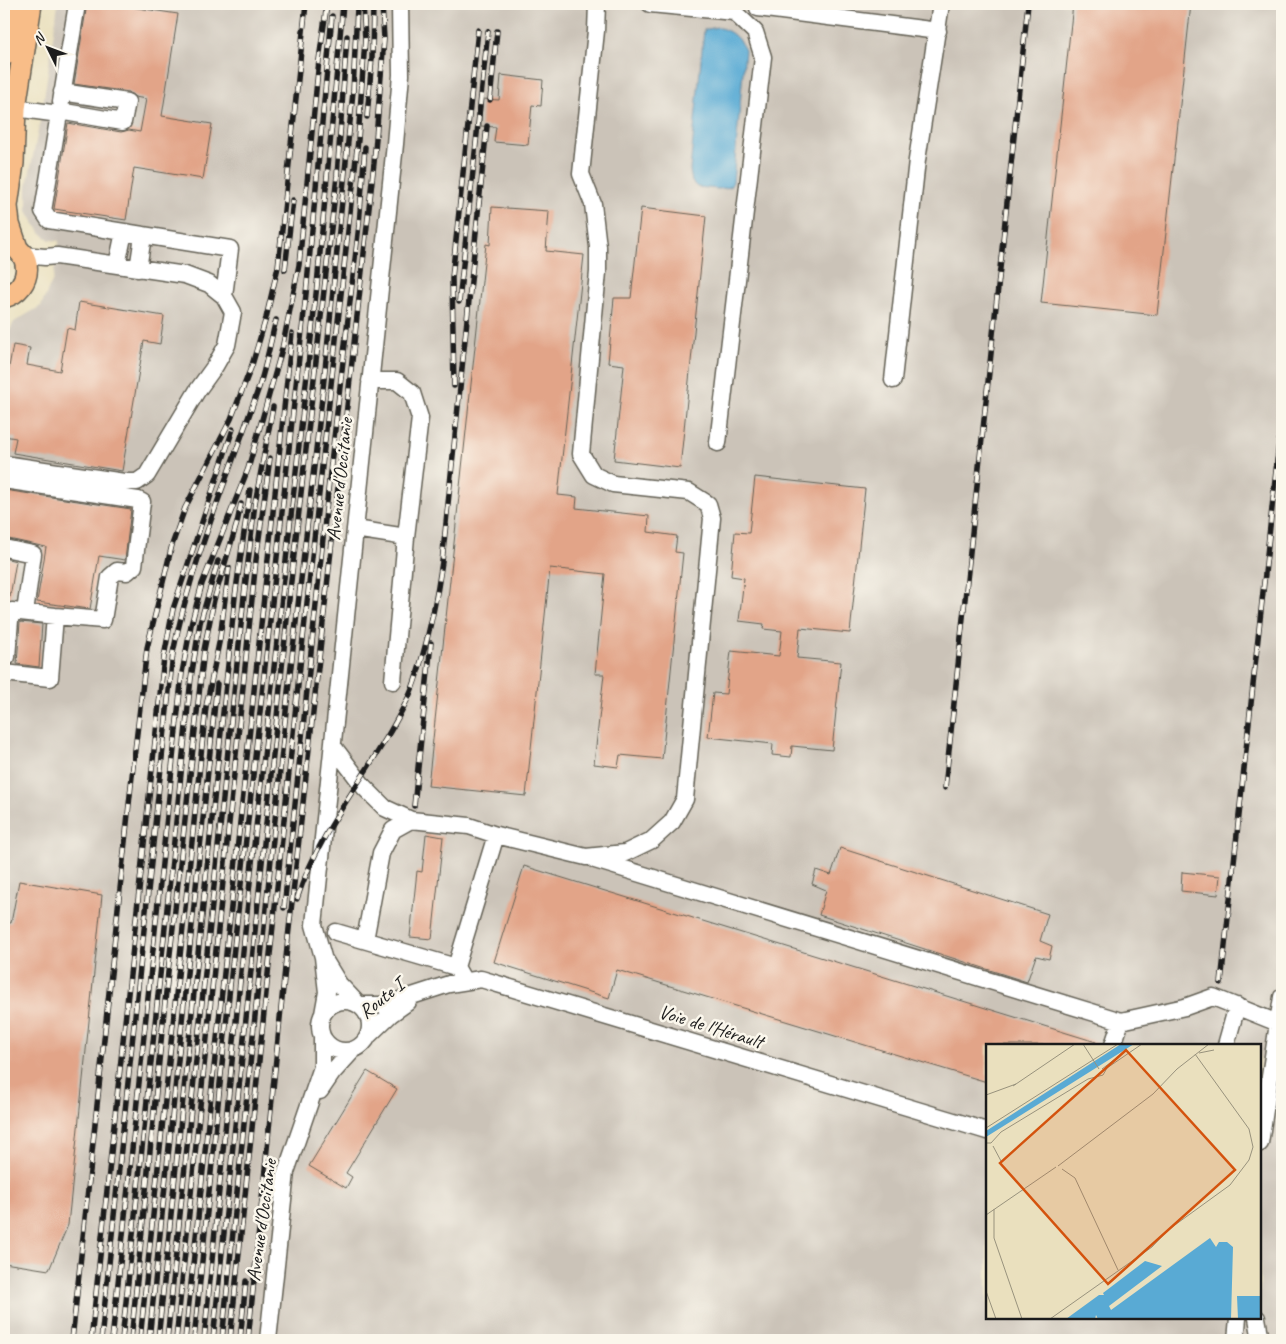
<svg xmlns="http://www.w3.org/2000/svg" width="1286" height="1344" font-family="Caveat,sans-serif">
	<rect width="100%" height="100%" fill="#fbf7ec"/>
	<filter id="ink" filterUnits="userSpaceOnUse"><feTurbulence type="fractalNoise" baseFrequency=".02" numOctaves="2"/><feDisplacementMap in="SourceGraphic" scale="10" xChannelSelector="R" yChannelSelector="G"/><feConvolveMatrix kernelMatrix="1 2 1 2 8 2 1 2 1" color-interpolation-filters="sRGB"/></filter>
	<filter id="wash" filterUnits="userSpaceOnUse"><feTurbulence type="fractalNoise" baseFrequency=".0096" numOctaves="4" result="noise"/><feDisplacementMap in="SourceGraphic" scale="20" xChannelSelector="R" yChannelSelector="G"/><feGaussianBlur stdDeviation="1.12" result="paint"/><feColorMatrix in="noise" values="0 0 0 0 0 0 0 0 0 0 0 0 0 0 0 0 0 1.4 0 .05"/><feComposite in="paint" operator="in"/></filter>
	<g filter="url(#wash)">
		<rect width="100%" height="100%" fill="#eae0be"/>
		<!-- industrial -->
		<path fill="#cbc3b8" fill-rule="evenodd" d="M58 4H1282V1340H4V341L14 322 41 306 53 279 59 241 50 240 43 235 35 225 27 211V186L42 111ZM987 1045H1260V1318H987Z"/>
		<!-- water -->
		<path fill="#59aad4" stroke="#3a6378" d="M717 27C732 31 738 37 745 50L733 182 730 187 719 189 697 187 692 182 690 170 704 30Z"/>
		<g id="blocks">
			<!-- building -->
			<path fill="#e2a488" d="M87 4H111L178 14 162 116 212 124 203 179 134 168 126 220 54 209 68 123 121 132 129 130 140 132 146 99 135 97 129 92 74 84Z
				M1073 4H1191L1157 315 1041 303Z
				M501 75 543 80 541 106 532 105 528 145 494 142 496 127 481 126 482 99 499 100Z
				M492 207 549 211 546 251 584 255 558 495 577 497 576 508 649 516 648 532 677 536 675 552 683 553 662 759 620 755 618 767 594 764 604 674H595L605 574 550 568 526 796 428 786 486 244 490 245Z
				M641 208 706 216 680 468 614 460 624 365 608 363 614 298H631Z
				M79 302 164 316 160 344 144 341 122 471 13 453 16 438 4 436V414L7 396H4V378H7L13 345 30 348 27 365 60 371 67 328 75 330Z
				M755 477 865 489 850 633 800 628 797 658 841 662 832 750 792 746 791 757 772 755 773 744 708 737 713 693 726 694 731 651 779 656 782 631 763 629 764 624 739 621 744 578 731 576 735 532 749 533Z
				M4 490 131 509 125 560 99 556 90 609 37 602 46 547 4 538Z
				M4 558 16 561 10 597H4Z
				M20 622 42 624 39 667 17 664Z
				M426 834 443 837 432 939 410 937 417 871 422 872Z
				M840 848 1048 914 1040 941 1052 946 1049 959 1036 956 1027 982 819 915 826 890 812 884 816 870 831 875Z
				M524 866 1096 1042V1045H987V1082L617 970 609 998 494 962Z
				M1182 872 1220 876 1218 895 1181 891Z
				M19 881 102 895 68 1225 49 1270 4 1263V958L6 944H4V922L11 923Z
				M367 1071 397 1089 346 1173 352 1177 346 1188 309 1166Z"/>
		</g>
	</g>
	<g filter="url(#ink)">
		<use href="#blocks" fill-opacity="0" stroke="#646155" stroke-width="1"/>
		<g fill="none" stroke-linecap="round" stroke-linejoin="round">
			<defs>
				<path id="minor" d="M650 4 734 12 755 32 763 57 718 443
					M758 8 938 31
					M61 102 77 4
					M15 108 59 114 43 211 49 220 230 249 224 296
					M59 111 123 122 127 102 62 92
					M117 265 124 232
					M138 269 143 236
					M893 380 917 160 941 4
					M370 381H397L412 393 420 418 406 537 393 681
					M4 464 124 482H137L147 475 197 391 215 366 227 345 233 312 224 296 209 284 185 275 57 256 45 257 23 255
					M4 480 138 500 142 502 134 566 127 572 117 571 110 577 103 620 55 616 12 611 10 620 7 657
					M355 529 406 537
					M4 548 33 554 25 612
					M4 673 50 678 55 616
					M333 746 364 787 385 808 411 820 469 826 496 835 586 857 625 853 652 840 672 822 685 799 712 518 708 504 689 492 613 484 594 475 581 454 598 272V247L593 204 581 174 596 31 597 4
					M595 860 1121 1021 1185 1007 1213 997 1278 1023
					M336 932 456 967 464 981
					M365 940 381 853 393 830 411 820
					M325 961 339 984 357 1003
					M456 967 496 835
					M320 1026a25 25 0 1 1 50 0a25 25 0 1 1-50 0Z
					M360 1005H384L449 984 481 979 987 1131
					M323 1014 327 992 323 957 314 925 395 144 401 75 400 4
					M368 1036 391 1014 408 1002
					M1113 1045 1121 1021
					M1226 1045 1237 1006
					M320 1091 333 1072 353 1050
					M1260 1143 1282 997
					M1257 1318 1261 1340
					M268 1340 286 1172 322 1067V1036
					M1236 1340 1238 1318"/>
				<path id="major" d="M4 55 14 4
					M17 248 9 224 7 206 13 163 15 108 31 4
					M4 297C33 289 35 250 4 242"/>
			</defs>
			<!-- minor casing -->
			<use href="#minor" stroke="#646155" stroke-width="19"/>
			<!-- major casing -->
			<use href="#major" stroke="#646155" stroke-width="24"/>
			<!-- minor -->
			<use href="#minor" stroke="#fff" stroke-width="16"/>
			<!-- major -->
			<use href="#major" stroke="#f8bd88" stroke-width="21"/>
			<defs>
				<path id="rail" d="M490 100 497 31
					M367 117 372 58 373 4
					M285 270 293 200
					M459 302 488 31
					M454 386 452 278 478 30
					M945 788 1028 4
					M414 806 431 643
					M297 899C321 824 377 765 410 694 414 685 417 675 420 665 430 631 437 597 442 562L487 126
					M284 908 330 472 359 225 365 147
					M1221 983 1282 415
					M72 1340 133 767 147 648 172 545 185 508 231 419 252 365 266 318 278 267 306 4
					M91 1340 164 657 173 609 233 429
					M101 1340 173 653C191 562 228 477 258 390 266 367 270 343 276 320
					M112 1340 182 673 191 625 202 584 248 469 282 349 299 265 319 60 327 4
					M122 1340 191 678 200 623 218 561
					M131 1340 168 972 204 650 214 600 237 523 241 504
					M140 1340 206 707 220 638 229 568
					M149 1340 217 684
					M158 1340 235 597 250 490
					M167 1340 244 596 255 503 273 407
					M176 1340 256 560 270 458
					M185 1340 292 333
					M194 1340 232 966 306 294 332 16
					M204 1340 251 872 317 285 343 4
					M213 1340 290 590 337 176 347 36
					M222 1340 288 692 323 389 353 92 357 7
					M230 1340 300 666 358 140 365 40 363 4
					M240 1340 246 1281
					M248 1340 288 938 374 163 384 39 382 4"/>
			</defs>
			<!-- rail casing -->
			<use href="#rail" stroke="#1c1c1c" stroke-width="5.5"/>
			<!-- rail -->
			<use href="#rail" stroke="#fbf7ec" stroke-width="4" stroke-dasharray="11" stroke-linecap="butt"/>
		</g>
	</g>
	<g text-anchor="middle" stroke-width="5" stroke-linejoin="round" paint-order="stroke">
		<!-- street labels -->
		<g font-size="20" fill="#1c1c1c" stroke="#fbf7ec">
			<text transform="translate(339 479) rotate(-84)" y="7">Avenue d'Occitanie</text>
			<text transform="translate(381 998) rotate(-39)" y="7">Route I</text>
			<text transform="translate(711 1026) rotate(17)" y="7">Voie de l'Hérault</text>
			<text transform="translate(261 1220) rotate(-82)" y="7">Avenue d'Occitanie</text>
		</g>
	</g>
	<!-- overview -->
	<g transform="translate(986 1044)">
		<rect width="275" height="275" fill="#eae0be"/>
		<path d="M135 0H148L0 93V87ZM224 194 230 203 233 198H241L247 203 245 275H112L110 271 109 275H80L113 251H118L117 249 159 217 176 222 123 262 125 266ZM251 252H275V275H252Z" fill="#59aad4"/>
		<path fill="none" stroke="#98927d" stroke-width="1" d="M97 0 113 25M213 9 228 6M116 25 133 12M30 40 89 0M0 51 30 40 27 42M0 84 132 0M0 99H5L15 88 102 35 117 31 121 24 156 0M7 102 15 117M72 122 167 50 191 25 223 0M76 125 89 134 132 226M8 165V194L36 275M0 171 70 123M0 247 10 275M64 275 166 203 182 186 244 141 263 116 267 103 263 85 209 10"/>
		<path fill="#d4530e" fill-opacity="0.15" stroke="#d4530e" stroke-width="2.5" d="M140 6 249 126 122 240 14 119Z"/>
		<rect width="275" height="275" fill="none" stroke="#1c1c1c" stroke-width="2.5"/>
	</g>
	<!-- margin -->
	<rect width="1286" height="1344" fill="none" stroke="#fbf7ec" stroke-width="20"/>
	<!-- north arrow -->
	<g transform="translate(48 48) rotate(312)" stroke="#fbf7ec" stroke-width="4" paint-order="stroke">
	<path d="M0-4L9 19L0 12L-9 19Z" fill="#1c1c1c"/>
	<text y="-8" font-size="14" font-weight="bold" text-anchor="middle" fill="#1c1c1c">N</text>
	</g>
</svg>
